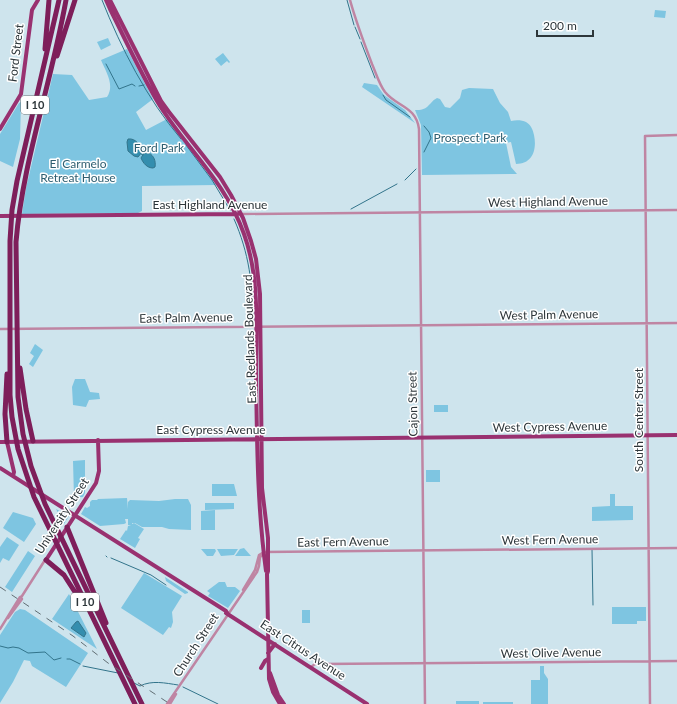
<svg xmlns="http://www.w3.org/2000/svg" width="677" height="704" font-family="Lato,sans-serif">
	<rect width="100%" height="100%" fill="#cee4ed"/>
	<!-- green -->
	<path fill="#7ec5e1" d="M655 10 666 11 665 18 654 17Z
		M108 38 111 45 101 50 97 42Z
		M127 49 153 99 136 112 146 130 167 119 216 185 142 186V211L138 213 22 214 26 188 53 74 72 75 89 100 107 97C115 85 106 72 101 60Z
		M223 53 230 62 229 63 227 61 221 66 215 59Z
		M364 83 377 85 384 95 405 110 415 123 362 87Z
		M469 88 493 89 500 103 508 112 511 121C516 120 522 120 526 122 531 125 533 130 534 135 537 149 533 164 516 164L511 142 506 143 511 167 517 174 422 175 421 125 415 110C429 111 428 103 437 98L440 99 445 107 450 108 460 98 462 90Z
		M21 102 20 139 13 167 0 161V134L19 103Z
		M35 344 43 350 33 367 29 364 34 356 30 353Z
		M75 379H85L90 392 99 393 100 399 89 400 86 407 73 405 72 387Z
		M434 405H448V412H434Z
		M85 460V493L83 497 74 498 73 461Z
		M426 470H440V482H426Z
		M212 484H234L237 496H212Z
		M610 494H615V506H633V520L592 521V507L610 506Z
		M127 498 128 509V502L130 500 159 501 175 499H188L191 505V530L169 529 162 527H142L135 523H132V524L134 523 144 529 138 538 140 539 135 548 120 539 126 530 127 531 128 526 131 525H128V519H125L126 523 124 524 100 526 81 514 85 507 87 508 90 506V502L92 500H97L98 499Z
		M205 503H234V509L205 510Z
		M56 509 69 516 64 524Z
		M215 510V530H201V511Z
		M13 512 33 518 36 524 24 542 3 528Z
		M7 537 19 545 9 561 3 558 0 563V547Z
		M244 548 251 556H235L240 549Z
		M201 549H215L216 551 213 556H207Z
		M217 549H238L234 555 221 556Z
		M28 551 35 556 12 592 5 587Z
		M144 573 182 596 172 612 173 622 171 628 169 627 163 635 121 608Z
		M165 577 188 592V593L185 594 166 581Z
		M219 582H225L227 587H235L240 591 228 608 208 596 210 593 207 591Z
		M69 594 97 649 52 619Z
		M612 607H646V621H637V624H612Z
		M20 609 25 610 88 653 66 687 32 666 30 661 24 660 13 682 0 703V635L15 612Z
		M302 610H310V623H302Z
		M540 666H544V673L548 679V704H531V680H540Z
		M456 701H479V704H456Z
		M483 702H513V704H483Z"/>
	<!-- water -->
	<path fill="#348eae" stroke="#32748b" d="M128 139C136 138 140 145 142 152L138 157 134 156 128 151 127 142Z
		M144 153H149C154 156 156 161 155 167L153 168C147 168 143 163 141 158Z
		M78 621 86 633 84 637 71 628 76 622Z"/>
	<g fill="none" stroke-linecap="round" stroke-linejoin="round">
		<!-- stream -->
		<path stroke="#32748b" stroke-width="1" d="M102 0C121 48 147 99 181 139
			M347 0 354 25
			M355 27 360 39
			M361 42 375 78
			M106 64 119 89 132 84 135 86
			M139 86 144 85
			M383 95 386 100 410 117
			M186 145 212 180 230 210
			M424 152 431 138 429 132 424 126
			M141 154 143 155
			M405 180 416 169
			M351 209 397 184
			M234 219C249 253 253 285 253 321
			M592 549 593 605
			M106 556 107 557
			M111 558 151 575 166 585
			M0 646 8 648 13 647 19 648 28 653 45 652 54 660 61 658
			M67 659H70L80 664
			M83 666 118 673
			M134 683 140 686C152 680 165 683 178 685
			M183 687 218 704"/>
		<!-- minor -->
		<path stroke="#bf85a3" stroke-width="2.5" d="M350 0C356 22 364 43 372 64 376 73 379 84 385 92 397 107 416 106 419 129L425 704
			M242 214 677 210
			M0 329 677 323
			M243 590 255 570 259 555 264 552 677 548
			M8 618 22 599 21 597
			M0 629 20 597 22 596 45 560
			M311 667 315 664H320L677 661
			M167 704 257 572 259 566 260 557 264 554
			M170 704 176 694
			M650 704 645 136 677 135"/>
		<!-- major -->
		<path stroke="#993170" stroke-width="4" d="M106 0 110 9C126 41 142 76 160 106 189 151 226 183 244 234 260 278 256 326 256 372 257 439 257 505 266 571
			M110 0 161 101 169 112 220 177 231 195 243 218 251 241 256 259 260 294 262 488 268 538V571L267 574 269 679 273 692 280 704
			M0 129 21 94 32 10 38 0
			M0 216 238 214
			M0 442 677 435
			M7 442 14 472 13 476
			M0 468 226 611 228 614
			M46 560 96 483 99 471 98 440
			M226 613 367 704
			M268 653 275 644
			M261 668 265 661 268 659
			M270 673 278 695 284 704"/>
		<!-- highway -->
		<path stroke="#7e1e5a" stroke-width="5" d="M59 0 17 181 12 210 10 241V395L12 417 18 449 34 497 135 704
			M66 0C60 33 52 66 44 98 32 146 20 193 16 242L18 397 23 434 31 466 45 504 142 704
			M45 49 49 0
			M57 56 75 0
			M20 368 26 409 33 441
			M7 374 5 414 7 442
			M67 527 106 623
			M46 560 64 575 82 603"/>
		<!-- rail -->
		<path stroke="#616e74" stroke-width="1" stroke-dasharray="7 7" stroke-linecap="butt" d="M0 587 73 636 108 663 170 704"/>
	</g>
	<g text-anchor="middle" stroke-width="3" stroke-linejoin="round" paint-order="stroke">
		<!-- shield labels -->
		<g fill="#fff" stroke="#6c7275" stroke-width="1">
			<rect x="21" y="96" width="28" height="18" rx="3"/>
			<rect x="71" y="593" width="28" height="18" rx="3"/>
		</g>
		<g font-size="11" font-weight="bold" fill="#2d363a">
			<text x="35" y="109">I 10</text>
			<text x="85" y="606">I 10</text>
		</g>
		<!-- street labels -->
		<g font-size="12" fill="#2d363a" stroke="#fff">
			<text transform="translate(16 53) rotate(-83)" y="4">Ford Street</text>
			<text transform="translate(548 202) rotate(-1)" y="4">West Highland Avenue</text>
			<text x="210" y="209">East Highland Avenue</text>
			<text transform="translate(549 315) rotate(-1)" y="4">West Palm Avenue</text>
			<text transform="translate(186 318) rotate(-1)" y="4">East Palm Avenue</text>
			<text transform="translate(250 339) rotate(-92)" y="4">East Redlands Boulevard</text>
			<text transform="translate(413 404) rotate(-91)" y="4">Cajon Street</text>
			<text transform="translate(639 420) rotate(-90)" y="4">South Center Street</text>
			<text transform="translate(550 427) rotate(-1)" y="4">West Cypress Avenue</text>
			<text x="211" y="434">East Cypress Avenue</text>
			<text transform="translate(62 516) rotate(-57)" y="4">University Street</text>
			<text transform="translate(550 540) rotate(-1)" y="4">West Fern Avenue</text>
			<text transform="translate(343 542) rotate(-1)" y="4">East Fern Avenue</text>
			<text transform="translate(196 645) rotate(-57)" y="4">Church Street</text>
			<text transform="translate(303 650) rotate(33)" y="4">East Citrus Avenue</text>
			<text transform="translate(551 653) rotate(-1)" y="4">West Olive Avenue</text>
		</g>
		<!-- park labels -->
		<g font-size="12" fill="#2f5f71" stroke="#fff">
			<text x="470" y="142">Prospect Park</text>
			<text x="159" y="152">Ford Park</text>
			<text x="78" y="168">El Carmelo<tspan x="78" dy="14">Retreat House</tspan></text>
		</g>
	</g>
	<!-- scale -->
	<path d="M537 30v6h56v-6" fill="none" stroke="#2d363a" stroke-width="2"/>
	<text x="543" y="30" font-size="12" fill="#2d363a" stroke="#ffffff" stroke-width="3" paint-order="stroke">200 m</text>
</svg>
